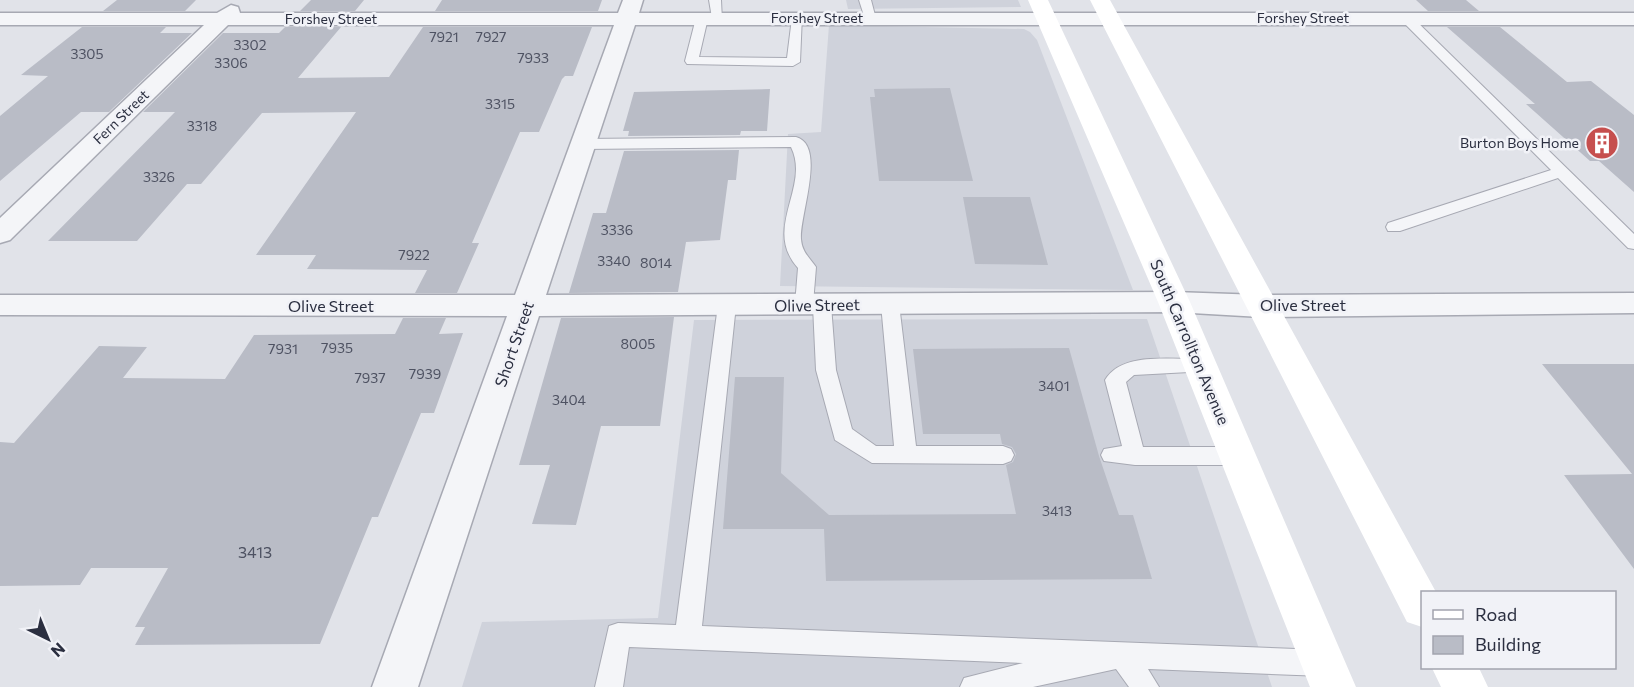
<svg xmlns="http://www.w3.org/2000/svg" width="1634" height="687" font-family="Commissioner,sans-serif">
	<rect width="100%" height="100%" fill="#e1e3e9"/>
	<!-- built -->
	<path fill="#cfd2db" d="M846 0H1018L1021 7 848 9Z
		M829 25 1024 29 1030 32 1037 40 1133 290 780 286 788 134 821 132Z
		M1147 319 1272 687H462L482 622 658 618 694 320Z"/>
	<!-- building -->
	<path fill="#b9bcc6" d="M117 0H196L185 11H103Z
		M311 0H364L355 11H300Z
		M442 0H602L598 11H435Z
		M1416 0H1466L1479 11H1428Z
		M82 27H166L160 33H192L109 112H81L0 181V116L48 76 21 75Z
		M285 27H341L298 78 389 77 423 27H592L573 76H565L562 79 539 132H520L472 243H479L457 293H415L427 270 307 269 316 255H256L356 112 262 113 201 184H187L137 241H48L175 112H143L223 33H279Z
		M1447 27H1500L1567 82 1591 81 1634 115V192L1599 161H1590L1526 104H1535Z
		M950 88 973 181H879L870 97H875L874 89Z
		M770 89 767 131H741L740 135 628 136 629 131H623L634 92Z
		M739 150 736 180H728L720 240 686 242 678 292 569 293 593 213H606L624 151Z
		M963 197H1030L1048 265 975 264Z
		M674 317 660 426H601L576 525 532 524 550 465H519L561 318Z
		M403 318H446L439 334 463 333 434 413H421L378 517H372L320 644 135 645 145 627H135L168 568H91L80 585 0 586V442L14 443 99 346 147 347 123 378 225 379 254 335 395 334Z
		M1069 348 1099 456 1119 515H1133L1152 579 826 581 824 529H723L735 377H784L781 473 829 515 1016 514 1006 465 1013 462 1016 454 1012 447 1002 444 1000 434H923L913 349Z
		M1542 364H1634V569L1564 475 1632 474Z"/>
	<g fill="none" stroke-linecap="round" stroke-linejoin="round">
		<defs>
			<path id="lane" d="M709 0H721L722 21 712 18Z
				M859 0H871L876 19 874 22H866Z
				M702 14 708 18 699 57 787 58 792 18 802 15 800 62 793 66 687 64 685 61 696 18Z
				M1406 14 1410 15 1634 234V249L1628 248 1558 178 1400 231H1388L1386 227 1388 223 1551 170 1402 21V15Z
				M796 137C827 145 799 217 801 239 802 252 809 257 816 267L813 304 822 299 829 301 831 305 836 370 852 429 876 446H894L881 304 883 300H897L899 304 916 446H1003L1011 449 1014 455 1011 461 1003 464 872 463 835 440 816 370 813 306 804 311 797 309 795 305 798 268C762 228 811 187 791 147L582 149 574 144 582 139Z
				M727 299 734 301 736 305 702 626 1323 650 1332 654 1336 663 1332 672 1323 676 1148 669 1159 687H1129L1116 669 1033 687H960L964 678 1023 663 629 647 623 687H595L609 626 618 623 676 625 718 305 720 301Z
				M1201 359 1208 361 1211 366 1208 371 1134 375 1126 382 1143 447H1238L1246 450 1249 456 1246 462 1238 465H1135L1104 461 1101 455 1104 449 1122 446 1105 380C1122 351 1172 360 1201 359Z"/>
			<path id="street" d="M623 0H643L639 13H1634V25H635L546 295 1174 292 1261 295 1634 293V313L1261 317 1174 312 539 316 418 687H372L507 316 0 315V295H515L614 25H228L10 240 0 243V218L204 25H0V13H217L231 5 238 7 240 13H618Z"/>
		</defs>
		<!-- lane casing -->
		<use href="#lane" stroke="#a7a9b3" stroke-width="2"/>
		<!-- street casing -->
		<use href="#street" stroke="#a7a9b3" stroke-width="3"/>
		<!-- lane -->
		<use href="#lane" fill="#f4f5f8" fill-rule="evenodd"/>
		<!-- street -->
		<use href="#street" fill="#f4f5f8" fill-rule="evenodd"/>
		<!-- secondary -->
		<path fill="#fff" fill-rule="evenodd" d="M1028 0H1048L1190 302 1356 687H1310L1158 302Z
			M1090 0H1110L1436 592H1422V627L1407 622Z
			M1432 668H1479L1488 687H1441Z"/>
	</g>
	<!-- icons -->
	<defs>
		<symbol id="building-disc" viewBox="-11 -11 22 22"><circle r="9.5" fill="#c64f4e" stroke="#f1f2f7"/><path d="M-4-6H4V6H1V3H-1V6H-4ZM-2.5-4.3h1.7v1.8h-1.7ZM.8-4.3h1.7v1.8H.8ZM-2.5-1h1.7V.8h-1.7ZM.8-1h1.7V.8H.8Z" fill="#fff"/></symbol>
	</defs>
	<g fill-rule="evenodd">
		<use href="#building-disc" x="1583" y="124" width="38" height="38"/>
	</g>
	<g text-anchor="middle" stroke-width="5" stroke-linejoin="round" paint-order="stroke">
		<!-- far-street labels -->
		<g font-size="14" fill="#2b2f40" stroke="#f1f2f7">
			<text x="817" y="23">Forshey Street</text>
			<text x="1303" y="23">Forshey Street</text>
			<text x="331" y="24">Forshey Street</text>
			<text transform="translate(121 117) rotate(-44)" y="5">Fern Street</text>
		</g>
		<!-- number labels -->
		<g font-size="14" fill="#4e5262">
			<text x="444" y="42">7921</text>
			<text x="491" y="42">7927</text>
			<text x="250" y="50">3302</text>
			<text x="87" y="59">3305</text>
			<text x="533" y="63">7933</text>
			<text x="231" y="68">3306</text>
			<text x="500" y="109">3315</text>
			<text x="202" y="131">3318</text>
			<text x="159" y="182">3326</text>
			<text x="617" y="235">3336</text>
			<text x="414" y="260">7922</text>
			<text x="614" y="266">3340</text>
			<text x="656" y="268">8014</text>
			<text x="638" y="349">8005</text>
			<text x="337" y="353">7935</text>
			<text x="283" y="354">7931</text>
			<text x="425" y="379">7939</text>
			<text x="370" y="383">7937</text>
			<text x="1054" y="391">3401</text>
			<text x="569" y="405">3404</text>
			<text x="1057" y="516">3413</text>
		</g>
		<!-- far-poi labels -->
		<g font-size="14" fill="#2b2f40" stroke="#f1f2f7" text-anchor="end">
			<text x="1579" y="148">Burton Boys Home</text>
		</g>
		<!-- street labels -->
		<g font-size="16" fill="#2b2f40" stroke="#f1f2f7">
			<text transform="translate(817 305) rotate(-1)" y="6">Olive Street</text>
			<text x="1303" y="311">Olive Street</text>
			<text x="331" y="312">Olive Street</text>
			<text transform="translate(1190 342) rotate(67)" y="6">South Carrollton Avenue</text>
			<text transform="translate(514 344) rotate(-71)" y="6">Short Street</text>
		</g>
		<!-- near-number labels -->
		<g font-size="16" fill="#4e5262">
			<text x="255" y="558">3413</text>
		</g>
	</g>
	<!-- legend -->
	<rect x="1421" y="591" width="195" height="78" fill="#f1f2f7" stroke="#a2a4ae" stroke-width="1.5"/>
	<rect x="1433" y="610" width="30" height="9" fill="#ffffff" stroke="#a2a4ae" stroke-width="1.5"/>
	<text x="1475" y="621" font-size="18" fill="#2b2f40">Road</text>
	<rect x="1433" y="636" width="30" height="18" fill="#b9bcc6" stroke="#a2a4ae" stroke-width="1.5"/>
	<text x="1475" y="651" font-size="18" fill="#2b2f40">Building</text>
	<!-- north arrow -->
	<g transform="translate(48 639) rotate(137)" stroke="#f1f2f7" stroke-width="4.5" paint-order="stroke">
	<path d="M0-4.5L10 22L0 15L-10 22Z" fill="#2b2f40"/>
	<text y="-9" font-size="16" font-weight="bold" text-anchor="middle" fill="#2b2f40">N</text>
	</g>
</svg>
